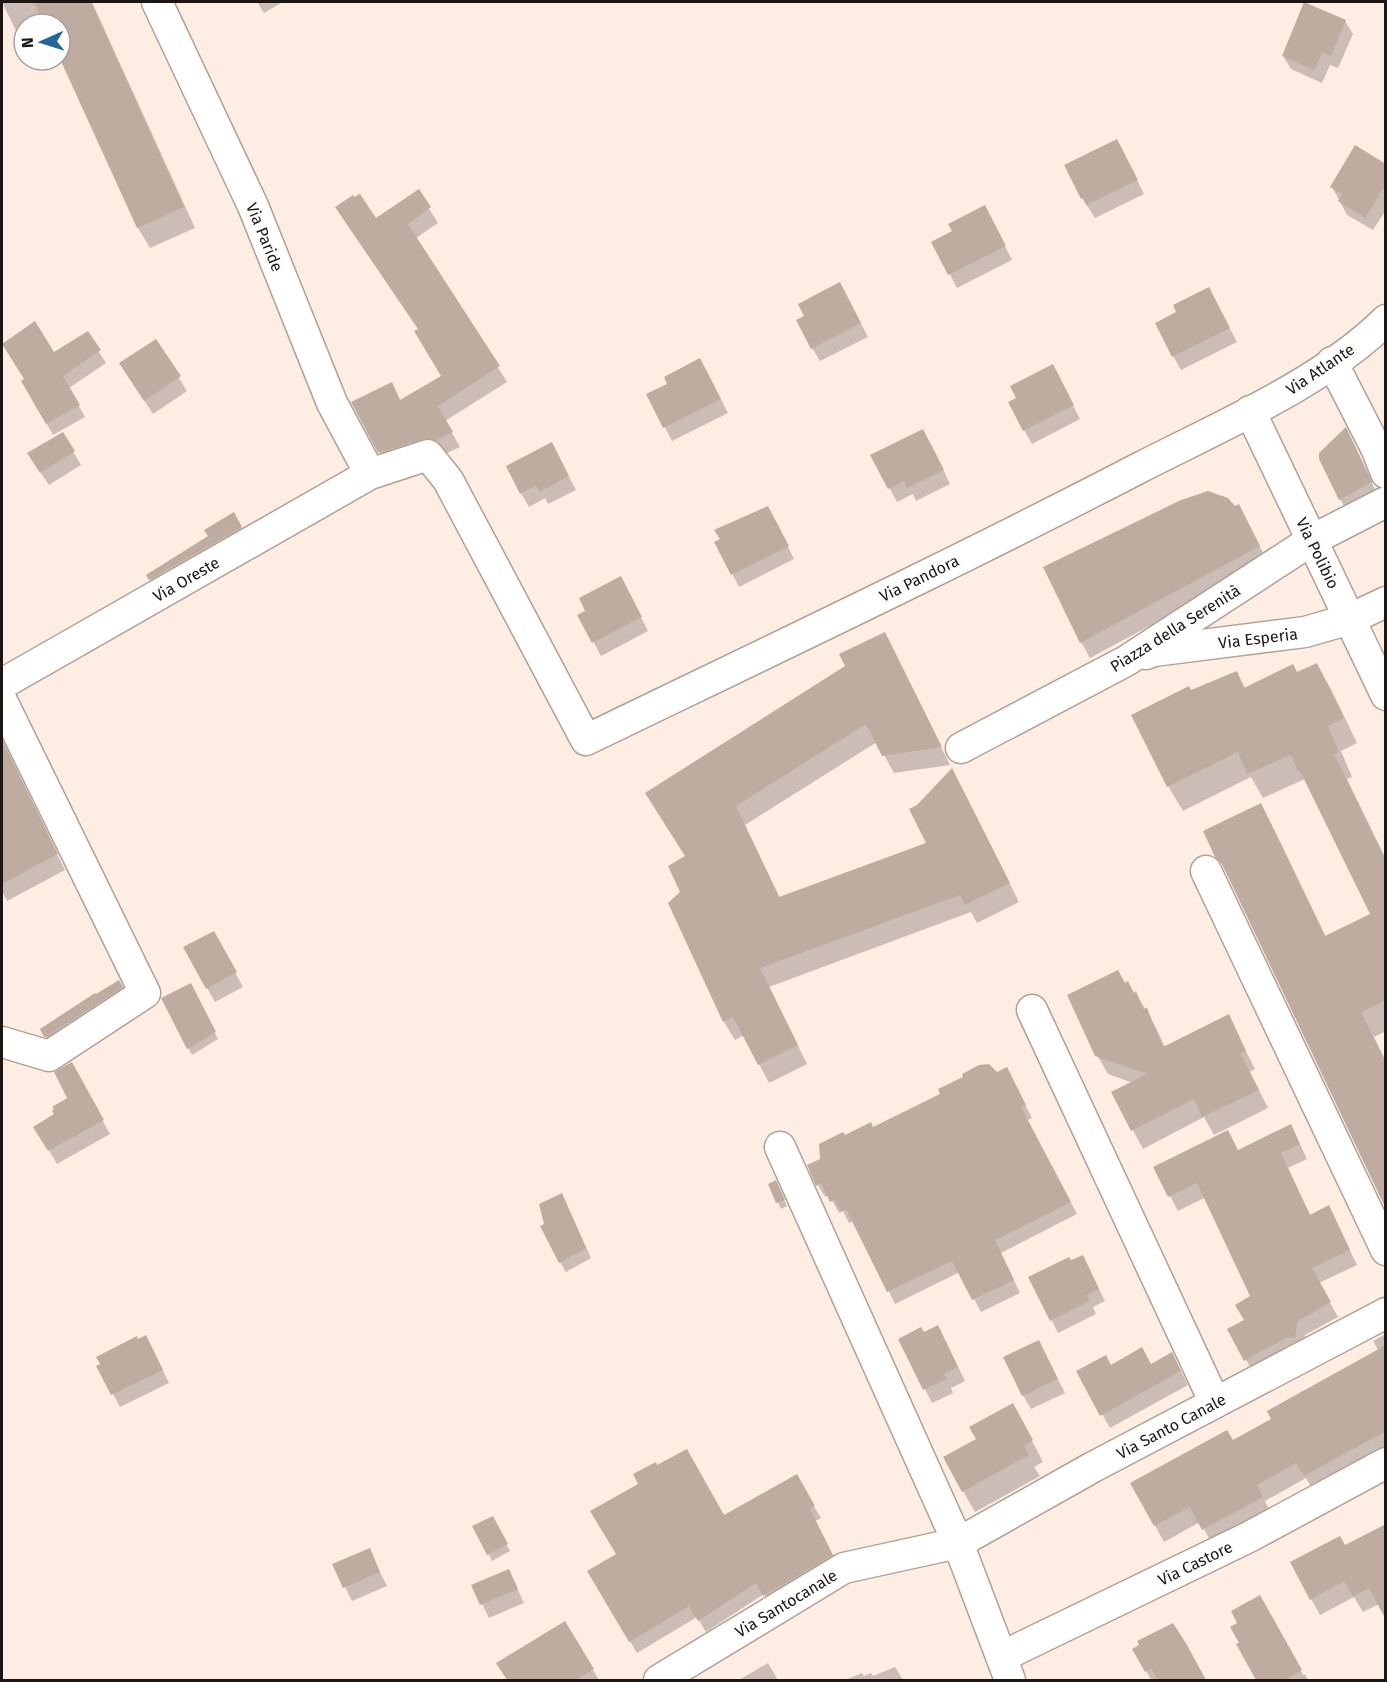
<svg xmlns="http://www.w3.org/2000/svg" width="1387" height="1682" font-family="'Fira Sans',sans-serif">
	<rect width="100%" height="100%" fill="#feede3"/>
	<!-- shadow -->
	<path fill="#0003" d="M2 2H92L195 228 150 248 138 228 60 55V24H24V35L19 37Z
		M257 2H280L281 3 264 13Z
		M1345 21 1353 34 1338 68 1330 65 1322 83 1291 69 1283 56Z
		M1124 154 1144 194 1095 218 1082 198Z
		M1386 166V210L1373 230 1347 215 1332 187Z
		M418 191 438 223 416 238 507 382 445 421 460 447 445 454 388 467 380 452 401 401 443 377 419 330 337 208 375 220Z
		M992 221 1012 260 957 288 933 242 954 232Z
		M847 297 868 337 820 361 812 348Z
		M1216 302 1237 342 1181 370 1173 356Z
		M87 333 106 363 69 388 85 417 53 435 23 381 54 354Z
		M156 341 187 391 153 414 129 377Z
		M708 374 728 413 672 441 648 395 669 385Z
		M1060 380 1080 419 1032 444 1024 430Z
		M63 434 81 465 49 485 37 467Z
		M1353 442 1378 496 1348 512 1340 499Z
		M931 444 950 484 916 501 913 494 897 502 872 456Z
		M559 458 576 490 548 504 545 498 529 507 521 493Z
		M233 514 247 538 157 590 148 575 210 536Z
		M775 520 794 559 739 587 716 542Z
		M1247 522 1268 562 1090 658 1081 642Z
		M628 592 648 631 601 656 579 615Z
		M894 653 950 765 894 773 877 742 745 825 780 898 928 844 962 788 1019 902 977 923 971 912 769 987 807 1064 769 1083 744 1035 735 1040 724 1022 670 904 682 893 686 857 658 811Z
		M1317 665 1331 689 1357 743 1341 751 1352 777 1347 779 1386 859V1031L1374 1037 1386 1061V1205L1232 882 1217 856 1260 804 1274 829 1326 937 1372 914 1305 779 1263 798 1251 777 1183 811 1168 786 1191 692 1236 673 1246 689 1297 674Z
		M5 750 65 870 7 901 2 891V752Z
		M221 946 243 987 215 1002 207 988Z
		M119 982 127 995 49 1043 42 1030Z
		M1125 985 1134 994 1136 993 1156 1028 1165 1047 1228 1016 1255 1069 1250 1072 1268 1108 1214 1135 1204 1117 1143 1149 1113 1093 1133 1083 1108 1074 1097 1055Z
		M194 991 218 1039 192 1055 163 999Z
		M71 1064 110 1134 57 1164 35 1127 56 1115 69 1098Z
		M997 1073 1013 1081 1032 1118 1027 1120 1077 1214 1001 1253 1020 1293 981 1312 960 1272 895 1304 854 1221 849 1223 843 1211 839 1213 829 1195 825 1197 818 1185 821 1160 844 1137 873 1129Z
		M1291 1126 1307 1159 1288 1168 1311 1217 1329 1207 1357 1265 1319 1283 1338 1317 1305 1335 1303 1352 1254 1374 1229 1330 1246 1320 1252 1296 1206 1197 1178 1211 1155 1168 1238 1152Z
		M770 1185 779 1189 787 1206 781 1209Z
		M567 1205 591 1258 566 1272 560 1262Z
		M1071 1262 1089 1269 1105 1301 1093 1307 1096 1314 1058 1333 1030 1278Z
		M923 1334 945 1340 965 1381 951 1388 953 1393 932 1403 900 1340Z
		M1386 1334V1452L1314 1492 1306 1478 1265 1501 1271 1514 1213 1545 1200 1522 1164 1542 1132 1483 1232 1442 1273 1419 1378 1350 1373 1341Z
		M153 1350 169 1383 120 1407 98 1366Z
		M1172 1354 1188 1385 1110 1428 1078 1372 1111 1367 1151 1366Z
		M1046 1356 1065 1393 1031 1409 1023 1395Z
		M1024 1425 1043 1462 1034 1467 1040 1476 975 1512 963 1491Z
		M657 1467 723 1517 796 1476 821 1518 815 1521 839 1567 772 1607 764 1594 706 1632 697 1617 637 1653 589 1571 618 1555 640 1485Z
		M492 1518 510 1551 492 1561 474 1527Z
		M1345 1547 1379 1604 1363 1612 1354 1597 1320 1615 1311 1599Z
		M369 1550 387 1586 352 1601 334 1565Z
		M509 1571 524 1603 489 1618 473 1586Z
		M1269 1612 1303 1675 1305 1674 1308 1680H1258L1238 1644Z
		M565 1623 599 1680H508L498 1663Z
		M1173 1625 1205 1680H1151L1134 1649Z
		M768 1663 778 1680H739Z
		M895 1667 903 1680H845L862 1673 864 1676 871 1673 873 1676Z"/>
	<!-- building -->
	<path fill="#bfaca0" d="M34 2H91L184 207 137 228 60 59V24H44Z
		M1304 2 1346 20 1331 56 1322 52 1314 70 1282 56Z
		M1117 139 1138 180 1086 205 1083 198 1081 199 1064 165Z
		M1355 145 1386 164V184L1365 218 1338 201 1342 194 1330 187Z
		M419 189 431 207 408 224 500 366 438 406 453 432 436 440 423 439 378 453 351 402 392 382 400 400 441 376 414 331 418 329 335 207 353 195 354 197 360 194 376 218Z
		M985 205 1006 246 948 275 931 242 952 231 948 224Z
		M840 282 861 323 811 349 796 320 804 316 798 304Z
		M1209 287 1230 328 1172 357 1155 323 1176 312 1173 305Z
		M35 321 54 352 88 331 101 350 63 376 80 405 46 424 21 381 24 379 2 344Z
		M156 339 181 376 144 401 119 363Z
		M700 358 721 399 663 428 646 394 667 384 664 377Z
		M1053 364 1074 405 1023 431 1008 402 1016 398 1010 386Z
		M1346 427 1372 482 1339 500 1319 459V453Z
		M923 429 944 470 907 488 904 481 888 489 870 455Z
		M63 432 75 451 40 473 27 453Z
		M552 442 569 476 539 492 536 485 520 494 506 466Z
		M1208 491 1228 498 1235 506 1239 504 1260 546 1080 643 1043 567 1181 500Z
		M768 506 789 546 731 575 714 542 720 539 714 530Z
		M234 512 242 527 149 580 146 575 208 536 204 530Z
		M621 576 642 617 592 643 577 615 585 611 579 598Z
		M885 632 942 747 882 756 866 724 736 806 779 897 926 843 909 809 917 805 952 768 1010 883 965 905 960 895 760 968 798 1045 758 1065 733 1017 723 1022 668 903 680 892 668 866 685 856 645 793 845 666 839 654Z
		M1317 663 1344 718 1328 726 1339 752 1334 754 1386 861V1000L1361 1012 1386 1063V1209L1222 864 1215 857 1203 831 1261 803 1325 936 1370 914 1300 771 1298 772 1291 755 1247 774 1238 752 1167 787 1131 715 1189 686 1191 690 1237 671 1244 688 1293 664 1297 672Z
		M2 739 58 854 2 884Z
		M214 931 237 972 206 989 183 947Z
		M1118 970 1125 983 1128 981 1134 993 1136 991 1143 1009 1147 1008 1163 1047 1229 1014 1246 1051 1240 1053 1259 1090 1202 1117 1194 1099 1131 1131 1111 1092 1147 1074 1095 1056 1067 995Z
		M119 980 123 987 46 1037H44L40 1029 95 993 96 994Z
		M191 983 216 1032 187 1049 161 998Z
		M72 1062 104 1120 48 1151 33 1127 54 1114 52 1111 54 1109 52 1107 67 1098 54 1072Z
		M989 1064 997 1072 1007 1067 1026 1105 1021 1107 1071 1202 995 1240 1014 1280 972 1300 952 1261 887 1292 846 1209 841 1212 835 1200 830 1202 821 1183 816 1186 807 1165 820 1159 819 1144 843 1132 845 1135 871 1122 873 1127 940 1094 938 1089 963 1077 962 1074 979 1065Z
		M1291 1124 1300 1144 1281 1153 1310 1215 1329 1205 1350 1250 1312 1268 1331 1302 1298 1321 1295 1338H1286L1244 1361 1227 1329 1244 1320 1235 1305 1250 1296 1197 1183 1168 1197 1153 1167 1228 1130 1238 1150Z
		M776 1180 785 1200 776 1203 768 1184Z
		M562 1193 586 1248 559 1263 540 1226 544 1224 539 1204Z
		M1083 1255 1099 1289 1087 1295 1090 1301 1050 1321 1028 1277 1069 1257 1071 1260Z
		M938 1325 958 1367 944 1374 947 1379 923 1390 898 1339 921 1327 924 1332Z
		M146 1335 163 1370 111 1395 96 1366 100 1364 96 1357 137 1336 138 1339Z
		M1039 1340 1058 1379 1022 1396 1003 1357Z
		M1386 1345V1431L1304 1476 1296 1463 1257 1485 1263 1497 1202 1530 1190 1507 1154 1526 1130 1483 1227 1430 1233 1440 1271 1419 1267 1411Z
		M1142 1347 1151 1364 1172 1352 1181 1371 1100 1416 1076 1371 1106 1355 1111 1365Z
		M1013 1403 1033 1440 1024 1446 1029 1455 962 1492 943 1457 976 1439 969 1427Z
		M687 1449 724 1515 797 1474 815 1506 810 1509 833 1555 763 1596 756 1583 698 1621 689 1606 629 1642 587 1571 616 1554 590 1511 638 1484 633 1474 656 1462 657 1465Z
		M493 1516 508 1544 487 1555 472 1526Z
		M1386 1524V1620L1369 1588 1353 1597 1344 1581 1310 1600 1290 1562 1340 1536 1345 1545Z
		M370 1548 380 1572 343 1588 332 1564Z
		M509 1569 518 1589 480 1605 471 1585Z
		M1260 1595 1302 1670 1284 1680H1256L1236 1644 1239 1643 1230 1627 1237 1623 1231 1611Z
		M565 1621 594 1669 576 1680H507L496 1663Z
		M1173 1623 1187 1645 1206 1680H1158L1151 1669 1145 1672 1132 1649 1139 1645 1137 1641Z"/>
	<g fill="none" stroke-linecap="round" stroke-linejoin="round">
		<defs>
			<path id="minor" d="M157 2 253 206 332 403 370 474
				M1332 362 1376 448 1386 473
				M1250 411 1386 695
				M1146 654 1154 651 1305 632 1350 619 1386 602
				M2 684 370 474 428 455 448 480 586 740C772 650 958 562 1141 467 1219 427 1324 382 1386 320
				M2 701 145 993 49 1056 2 1042
				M961 748 1126 661 1312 540 1386 502
				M1206 871 1386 1250
				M1032 1010 1215 1403
				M780 1147 958 1543 1010 1680
				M1001 1657 1249 1537 1386 1463
				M659 1680 844 1568 958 1543 1093 1467 1386 1313"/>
		</defs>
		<!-- minor casing -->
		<use href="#minor" stroke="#b3a094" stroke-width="33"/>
		<!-- minor -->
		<use href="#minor" stroke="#fff" stroke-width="30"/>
	</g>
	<g text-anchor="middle" stroke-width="6" stroke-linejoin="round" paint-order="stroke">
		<!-- street labels -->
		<g font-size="16" fill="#1e1612" stroke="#fdfdfd">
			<text transform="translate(265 237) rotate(68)" y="6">Via Paride</text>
			<text transform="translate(1320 369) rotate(-34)" y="6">Via Atlante</text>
			<text transform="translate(1318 553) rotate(64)" y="6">Via Polibio</text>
			<text transform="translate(919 578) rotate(-26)" y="6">Via Pandora</text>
			<text transform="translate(186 579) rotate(-30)" y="6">Via Oreste</text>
			<text transform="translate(1175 628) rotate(-32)" y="6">Piazza della Serenità</text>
			<text transform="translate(1258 638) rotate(-7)" y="6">Via Esperia</text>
			<text transform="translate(1171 1426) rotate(-28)" y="6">Via Santo Canale</text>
			<text transform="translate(1195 1563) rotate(-26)" y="6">Via Castore</text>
			<text transform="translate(786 1603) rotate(-31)" y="6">Via Santocanale</text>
		</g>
	</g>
	<!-- border -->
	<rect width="1387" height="1682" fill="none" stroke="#1e1612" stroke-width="6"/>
	<!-- north arrow -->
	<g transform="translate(42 42) rotate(267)"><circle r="28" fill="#fdfdfd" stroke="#a4a19f" stroke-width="1.5"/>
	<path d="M0-4.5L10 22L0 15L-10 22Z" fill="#22669b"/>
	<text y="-9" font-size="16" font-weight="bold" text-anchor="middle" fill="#1e1612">N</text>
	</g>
</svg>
